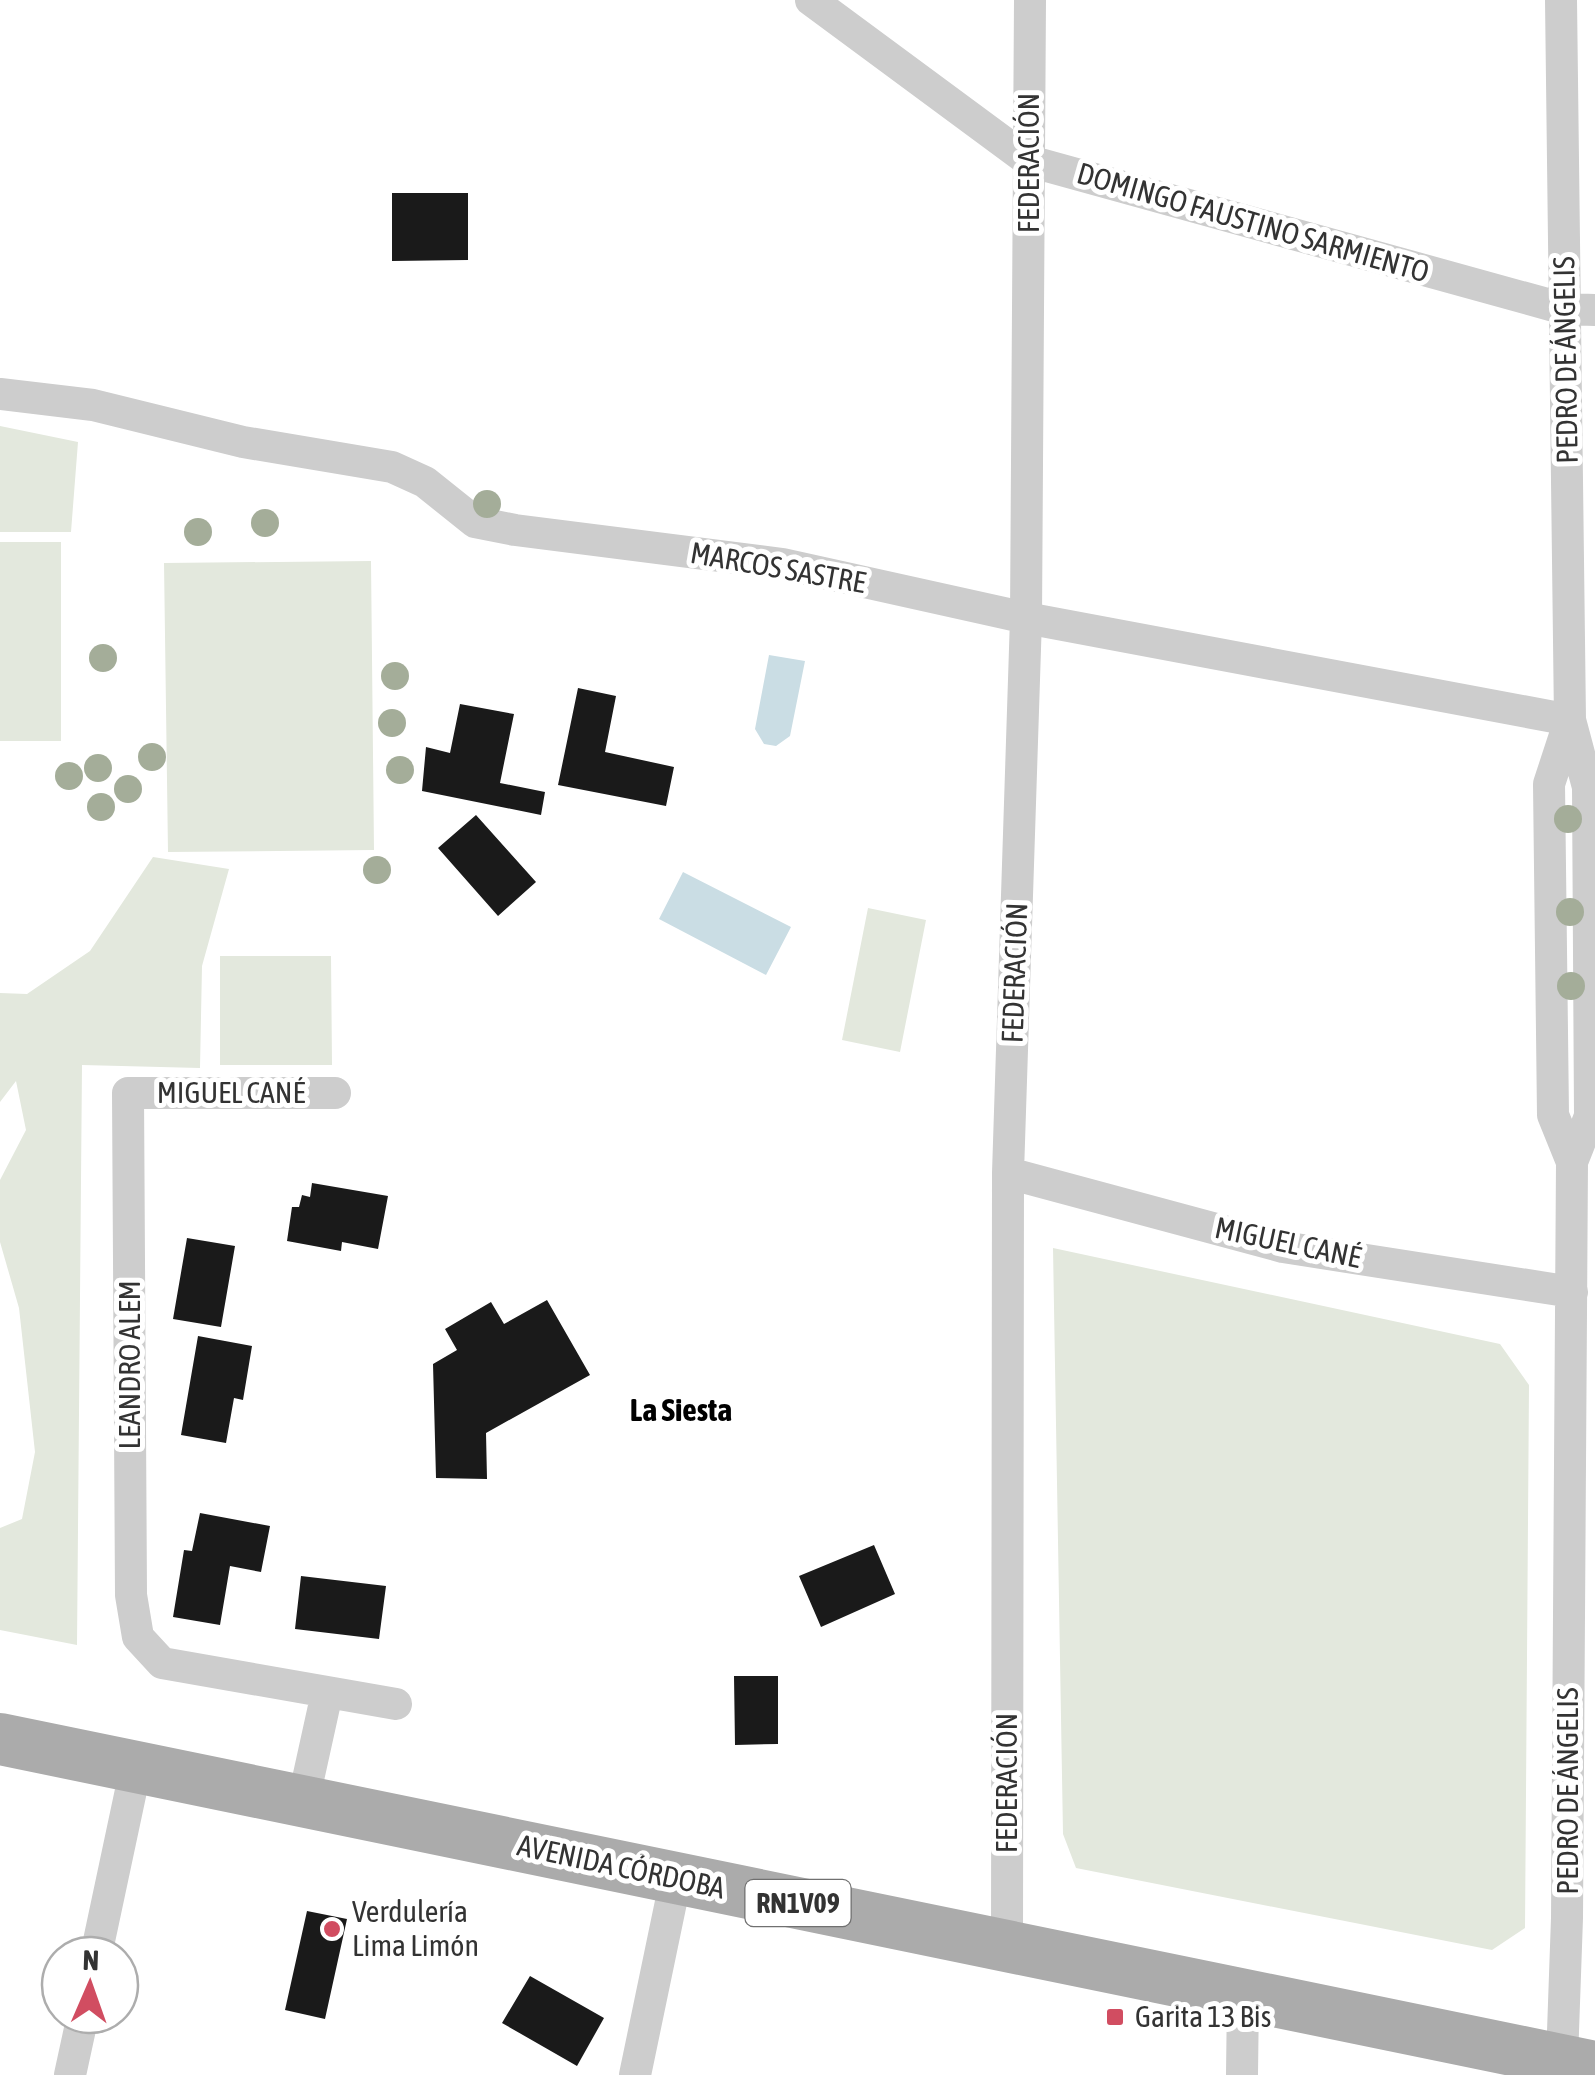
<svg xmlns="http://www.w3.org/2000/svg" width="1595" height="2075" font-family="'Asap Condensed',sans-serif">
	<rect width="100%" height="100%" fill="#fff"/>
	<!-- green -->
	<path fill="#e3e8dd" d="M0 426 78 442 71 532H0Z
		M0 542H61V741H0Z
		M371 561 374 850 168 852 164 563Z
		M153 857 229 869 202 966 200 1068 82 1065 77 1645 0 1630V1528L22 1519 35 1452 19 1308 0 1242V1180L26 1130 16 1081 0 1102V993L27 994 90 951Z
		M868 908 926 920 900 1052 842 1040Z
		M220 956H331L332 1065H220Z
		M1053 1248 1500 1344 1529 1385 1525 1928 1492 1950 1076 1868 1063 1834Z"/>
	<!-- water -->
	<path fill="#cadde4" d="M769 655 805 661 790 736 776 746 764 744 755 729Z
		M683 872 791 927 766 975 659 919Z"/>
	<!-- building -->
	<path fill="#1a1a1a" d="M392 193H468V260L392 261Z
		M578 688 616 696 605 752 674 767 666 806 558 785Z
		M460 704 514 714 500 783 545 792 541 815 422 791 426 747 450 753Z
		M476 815 536 882 498 916 438 848Z
		M312 1183 388 1196 378 1249 342 1242 341 1251 287 1241 292 1207H299L302 1195 310 1197Z
		M187 1238 235 1246 221 1327 173 1319Z
		M547 1300 590 1375 486 1433 487 1479 436 1478 433 1364 457 1350 445 1329 491 1302 504 1324Z
		M198 1336 252 1346 243 1400 234 1398 226 1443 181 1435Z
		M200 1513 270 1526 261 1572 230 1566 220 1625 173 1617 184 1550 192 1551Z
		M874 1545 895 1594 821 1627 799 1576Z
		M301 1576 386 1586 379 1639 295 1629Z
		M734 1676H778V1744L735 1745Z
		M307 1911 347 1919 325 2019 285 2010Z
		M530 1976 604 2018 577 2066 502 2023Z"/>
	<g fill="none" stroke-linecap="round" stroke-linejoin="round">
		<!-- minor -->
		<path stroke="#cdcdcd" stroke-width="32" d="M811 0 1029 161 1565 309 1595 310
			M1561 0 1570 720 1588 787 1590 1116 1572 1162 1567 1918 1562 2060
			M0 394 93 405 243 442 392 467 425 482 475 522 515 530 783 564 1026 618 1570 720
			M1570 720 1549 784 1553 1115 1572 1162
			M335 1093H128L131 1595 138 1637 162 1663 396 1704
			M1008 1173 1283 1247 1572 1292
			M303 1802 327 1693
			M1007 1946 1008 1173 1026 618 1030 0
			M96 1955 136 1767
			M70 2075 83 2015
			M635 2075 676 1878
			M1242 2075 1243 1995"/>
		<!-- primary -->
		<path stroke="#ababab" stroke-width="52" d="M0 1739 1595 2067"/>
	</g>
	<!-- trees -->
	<g fill="#a4ad99">
		<circle cx="487" cy="504" r="14"/>
		<circle cx="265" cy="523" r="14"/>
		<circle cx="198" cy="532" r="14"/>
		<circle cx="103" cy="658" r="14"/>
		<circle cx="395" cy="676" r="14"/>
		<circle cx="392" cy="723" r="14"/>
		<circle cx="152" cy="757" r="14"/>
		<circle cx="98" cy="768" r="14"/>
		<circle cx="400" cy="770" r="14"/>
		<circle cx="69" cy="776" r="14"/>
		<circle cx="128" cy="789" r="14"/>
		<circle cx="101" cy="807" r="14"/>
		<circle cx="1568" cy="819" r="14"/>
		<circle cx="377" cy="870" r="14"/>
		<circle cx="1570" cy="912" r="14"/>
		<circle cx="1571" cy="986" r="14"/>
	</g>
	<!-- markers -->
	<g fill="#d14d61" stroke="#fff" stroke-width="4">
		<circle cx="332" cy="1929" r="10"/>
		<rect x="1105" y="2007" width="20" height="20" rx="5"/>
	</g>
	<g text-anchor="middle" stroke-width="10" stroke-linejoin="round" paint-order="stroke">
		<!-- shield labels -->
		<rect fill="#fff" stroke="#707070" stroke-width="2.5" x="745.5" y="1880" width="105" height="46" rx="8"/>
		<g font-size="28" font-weight="bold" fill="#333">
			<text x="798" y="1913">RN1V09</text>
		</g>
		<!-- street labels -->
		<g font-size="30" fill="#333" stroke="#fff">
			<text transform="translate(1029 163) rotate(-90)" y="10">FEDERACIÓN</text>
			<text transform="translate(1253 223) rotate(16)" y="10">DOMINGO FAUSTINO SARMIENTO</text>
			<text transform="translate(1566 360) rotate(-91)" y="10">PEDRO DE ÁNGELIS</text>
			<text transform="translate(778 568) rotate(10)" y="10">MARCOS SASTRE</text>
			<text transform="translate(1015 973) rotate(-88)" y="10">FEDERACIÓN</text>
			<text x="231" y="1103">MIGUEL CANÉ</text>
			<text transform="translate(1288 1243) rotate(12)" y="10">MIGUEL CANÉ</text>
			<text transform="translate(130 1365) rotate(-90)" y="10">LEANDRO ALEM</text>
			<text transform="translate(1007 1783) rotate(-90)" y="10">FEDERACIÓN</text>
			<text transform="translate(1568 1791) rotate(-90)" y="10">PEDRO DE ÁNGELIS</text>
			<text transform="translate(621 1867) rotate(12)" y="10">AVENIDA CÓRDOBA</text>
		</g>
		<!-- poi labels -->
		<g font-size="30" fill="#333" stroke="#fff" text-anchor="start">
			<text x="352" y="1922">Verdulería<tspan x="352" dy="34">Lima Limón</tspan></text>
			<text x="1135" y="2027">Garita 13 Bis</text>
		</g>
		<!-- neighbourhood labels -->
		<g font-size="32" font-weight="bold" fill="#000" stroke="#fff">
			<text x="681" y="1421">La Siesta</text>
		</g>
	</g>
	<!-- north arrow -->
	<g transform="translate(90 1985) rotate(2)"><circle r="48" fill="#ffffff" stroke="#adadad" stroke-width="2.5"/>
	<path d="M0-8L18 38L0 25L-18 38Z" fill="#d14d61"/>
	<text y="-15" font-size="28" font-weight="bold" text-anchor="middle" fill="#333333">N</text>
	</g>
</svg>
